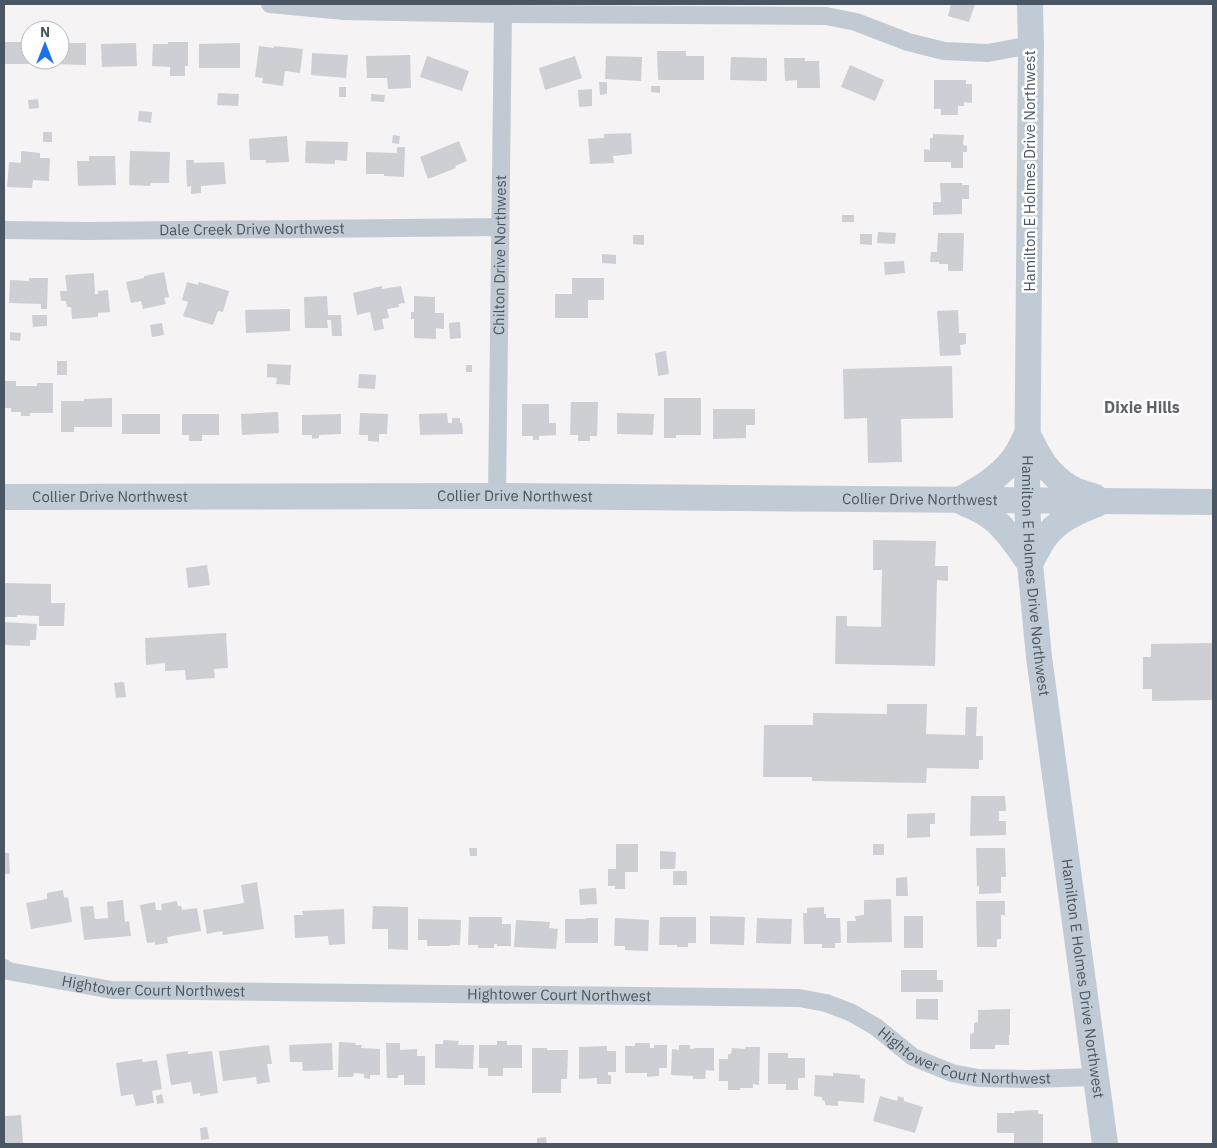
<svg xmlns="http://www.w3.org/2000/svg" width="1217" height="1148" font-family="'IBM Plex Sans',sans-serif">
	<rect width="100%" height="100%" fill="#f5f3f3"/>
	<!-- building -->
	<path fill="#cdcfd5" d="M951 4H975L969 22 948 16Z
		M4 42H30V60H35V64H4Z
		M168 42H188V66H185V76H170V67L152 66 153 44H168Z
		M60 43H86V65L50 64V60H60Z
		M136 43 137 66 102 67 101 44Z
		M240 43V68H199V44Z
		M259 46 274 48V46L303 49 300 73 285 71 283 86 262 83 263 78 255 77Z
		M657 51H686V56H704V80H658Z
		M312 53 348 55 346 78 311 75Z
		M410 55 411 88 388 89 387 78H367L366 56Z
		M427 56 469 71 462 91 420 77Z
		M575 56 582 78 545 90 539 68Z
		M606 56 642 57 641 81 605 79Z
		M731 57 767 58V81L730 80Z
		M784 58H805V61H819L820 88H797V80L785 81Z
		M850 65 884 80 875 101 841 87Z
		M934 80H966V84H972V103L964 102V106H958V115H941V109H934Z
		M599 82H607V94L600 95Z
		M651 86H660V93L651 92Z
		M339 87H346V97H339Z
		M592 89V106L579 107 578 90Z
		M218 93 239 94 238 106 217 105Z
		M371 94 385 95 384 102 371 101Z
		M38 99 39 108 29 109 28 100Z
		M139 111 152 112 151 123 138 121Z
		M43 132H52V142H43Z
		M631 133 632 154 613 156 614 163 590 164 588 139 604 138V134Z
		M933 134 964 135 963 145 967 146V152H963V168H951V162H924V149L930 150V138H933Z
		M393 135 400 136 399 144 392 143Z
		M287 136 289 162 266 163V160H250L249 139Z
		M306 141 348 142 347 161 335 160V164L305 163Z
		M459 141 467 161 455 166 456 168 428 179 420 157Z
		M397 147H405L404 177 384 176V174H366V152L397 153Z
		M21 151 40 153V158H50L49 181 33 180 32 188 7 187 9 162 21 163Z
		M130 151 170 152 169 183H151L150 186 129 185Z
		M89 156H115L116 185 78 186 77 161H89Z
		M186 160H194V163L224 162 226 184 201 186V193L191 194V186L187 187Z
		M940 183H962V185H969V199H962V214L933 215V202H941Z
		M842 215H854V222H842Z
		M878 232 896 233 895 244 877 243Z
		M938 233H964L963 271H948V264H939V262H930L931 252H937Z
		M860 234H872V245L860 244Z
		M633 235H644V245L633 244Z
		M602 254 616 255V264L602 263Z
		M904 261 905 273 885 275 884 262Z
		M164 272 169 297 164 298 166 304 143 309 141 301 131 303 126 282 144 278V276Z
		M94 273 95 294H98V291L108 290 110 312 98 313V317L72 319 71 307H67L66 301H61L60 291H67L65 275Z
		M29 278H48L47 309H41V304L9 303 10 280 29 281Z
		M572 278H604V300H588V318H555V294H572Z
		M187 282 198 285 199 282 229 291 223 312 218 311 213 325 183 316 188 302 182 300Z
		M382 286V289L401 286 405 303 398 304 399 307 387 309 389 318 382 319 384 329 374 331 370 312 357 315 353 293Z
		M327 296 328 315H341L342 336H332L331 320H327L328 328H305L304 297Z
		M414 296 435 297V313H444V329L436 328V339L414 338V319H411V312H414Z
		M290 309V331L246 333 245 310Z
		M958 310 959 333H966V344L960 345 961 355 940 356 937 311Z
		M32 315H47V326L33 327Z
		M460 322 461 338 450 339 449 323Z
		M162 323 164 335 152 337 150 325Z
		M10 332 21 333 20 341 10 340Z
		M666 351 669 374 658 376 655 353Z
		M57 361H67V375H57Z
		M267 364 291 365 290 385 276 384 277 378 267 377Z
		M466 365H472V372H466Z
		M952 366 953 418 901 419 902 462 868 463 867 418 844 419 843 369Z
		M359 374 376 375 375 389 358 388Z
		M4 381H16V386H37V383H53V413H30V416H21V412H11V408H4Z
		M112 398V427H74V432H61V401H84V399Z
		M664 398H701V435H676V438H664Z
		M571 402H598L597 436H590V441H578V435H570Z
		M522 404H549V423H556V435L539 436V440H533V436H522Z
		M713 409H755V425H746V438L713 439Z
		M278 412 279 433 242 435 241 414Z
		M360 413 388 414 387 434H379V442L368 441V435H359Z
		M447 413 448 423H452V418H460V423H462L463 434 420 435 419 414Z
		M617 413 654 414 653 435 617 434Z
		M122 414H160V434H122Z
		M182 414H219V435H202V441H189V435H182Z
		M341 414V434L319 435V438L312 439V435H302V415Z
		M873 540 936 541 935 566H948V581L937 580 935 666 835 664 836 616H847V626L881 627 882 570H873Z
		M207 565 210 585 188 588 186 568Z
		M4 583 51 584V603H65L64 626H39V616L17 615V617H4Z
		M4 622 37 624 36 640H30V646L4 645Z
		M226 633 228 668 214 669 215 678 186 680 185 670 165 671V663L146 665 145 638Z
		M1213 643V700L1152 701V689H1143V657H1151V644Z
		M124 682 126 697 116 698 114 683Z
		M887 704H927L926 734 965 735 966 707H977L976 736H983V760H979V769L927 768 926 783 812 781V777H763L764 725H813V713L887 714Z
		M971 796H1005L1006 811H999V821H1006V835L970 836Z
		M935 813V824H930V837L907 838V814Z
		M616 844H638V872H625V889H615V886H608V869H616Z
		M873 844H884V855H873Z
		M469 848H477V856H470Z
		M976 848H1005L1006 877H1001V893L979 894V886H977Z
		M660 851 676 852 675 869H660Z
		M4 853H9L10 874H4Z
		M673 871H687V885H673Z
		M907 877 908 896H896V878Z
		M257 882 264 929 223 935 222 931 207 934 203 910 244 903 241 885Z
		M596 888 597 904 580 905 579 889Z
		M63 890 64 898 68 897 72 922 31 929 26 903 47 899V893Z
		M891 899 892 942 847 943V921H856L855 916 864 915V900Z
		M123 900 125 922 129 921 131 936 84 940 80 907 93 906 95 919 108 918 107 902Z
		M177 901 178 906H181L182 910 197 908 201 931 167 937 168 943 155 945V942L147 943 140 905 155 902 156 910H162L161 904Z
		M976 901H1005V915H1001V939H997V947H977Z
		M373 906 408 907V950L388 949V929H372Z
		M824 907V914H826V918H840L841 943H835V948H822V944H804L803 913H807V908Z
		M344 909 345 944 329 945 328 936 295 938 294 915H303L302 911Z
		M710 916 745 917 744 945 710 944Z
		M904 916H923V948H904Z
		M469 917H502V924H511V946H497V944H494V948H478V945H468Z
		M660 917H696V943H688V947H677V945H659Z
		M586 918H598V943H565V919H586Z
		M615 918 649 920 648 951 625 950V946H614Z
		M757 918 792 919 791 944 756 943Z
		M418 919 461 920 460 945H450V946H427V940H418Z
		M516 920 550 922 549 928 558 929 556 949 514 947Z
		M901 970H937V980H943V992H901Z
		M916 999H938V1020L916 1019Z
		M1010 1009V1035H1009V1045H995V1049H970V1034L974 1033V1023L978 1022V1010Z
		M443 1040 459 1041 458 1045H474L473 1069 435 1068V1044H443Z
		M497 1041H507V1045H522V1068H503V1076H488V1068H479V1045H497Z
		M339 1042 356 1043 355 1045H362L361 1048 380 1049V1075H370V1079L364 1078V1074L354 1073 353 1077H338Z
		M332 1043 333 1070 303 1071 302 1062H290L289 1045Z
		M386 1043H400V1050L417 1049V1056H425V1085H404V1075H398V1078H387Z
		M635 1043H650V1048H654V1045H667V1068H659V1076L647 1077V1073H625V1046H635Z
		M269 1045 272 1064H267L270 1082 257 1084 256 1077 223 1081 219 1051Z
		M679 1045H690V1049H694V1048H714V1071L706 1070 705 1079H693V1076L671 1075 672 1049 679 1050Z
		M607 1046V1051H616V1072H608V1075H611V1084H597V1078L579 1079V1047Z
		M745 1047H760L759 1085 753 1084V1088H740V1090H728V1081H719V1059H728V1054H731L732 1048 745 1049Z
		M532 1048H547V1050H568L567 1079H561V1093H532Z
		M188 1051V1054L212 1051 218 1093 200 1096V1093L193 1094 191 1082 171 1085 166 1054Z
		M768 1053H788V1058H805V1078H798V1090H786V1084H768Z
		M142 1059 143 1062 157 1060 162 1089 152 1091 154 1103 136 1106 133 1094 121 1096 116 1063Z
		M833 1073 860 1075V1078L865 1079 864 1103 838 1101V1106L825 1105V1101L822 1100V1097L814 1096 815 1075 833 1076Z
		M162 1094 164 1103 157 1104 156 1096Z
		M880 1096 897 1101 898 1096 904 1098V1101L923 1107 915 1133 873 1121Z
		M1038 1110V1114H1043V1144H1014V1133H997V1113H1015V1111Z
		M21 1115 23 1144H4V1116Z
		M207 1127 209 1139 201 1140 200 1128Z
		M546 1137 547 1144H537V1138Z"/>
	<g fill="none" stroke-linecap="round" stroke-linejoin="round">
		<!-- street -->
		<g stroke="#c1cad2" stroke-width="18">
			<path d="M270 4 344 11 503 14 826 16 856 22 908 42 944 51 988 53 1031 45"/>
			<path id="s1" d="M4 230 86 231 500 227"/>
			<path id="s2" d="M497 496 503 14"/>
			<path id="s3" d="M4 968 8 971 112 990 799 998 826 1003 852 1013 876 1027 913 1057 952 1073 978 1078 1029 1079 1096 1077"/>
		</g>
		<!-- secondary -->
		<g stroke="#c1cbd6" stroke-width="26">
			<path id="s4" d="M1030 4 1031 45 1027 501 1030 564 1039 657 1105 1144"/>
			<path d="M1028 435C1039 457 1047 473 1069 487 1077 492 1087 494 1095 497"/>
			<path id="s5" d="M4 497 497 496 1213 502"/>
			<path d="M959 500C979 489 1000 477 1014 458 1019 451 1023 442 1027 434"/>
			<path d="M962 502C969 505 976 508 983 512 1003 523 1017 546 1030 564"/>
			<path d="M1030 564C1034 556 1038 548 1043 540 1056 521 1076 512 1097 504"/>
		</g>
	</g>
	<g text-anchor="middle" stroke-width="5" stroke-linejoin="round" paint-order="stroke">
		<!-- street labels -->
		<g font-size="15" fill="#4a5661" stroke="#fff">
			<text transform="translate(1030 171) rotate(-90)" y="5">Hamilton E Holmes Drive Northwest</text>
			<text dy="5" stroke="none"><textPath href="#s1" startOffset="248">Dale Creek Drive Northwest</textPath></text>
			<text dy="5" stroke="none"><textPath href="#s2" startOffset="241">Chilton Drive Northwest</textPath></text>
			<text dy="5" stroke="none"><textPath href="#s5" startOffset="106">Collier Drive Northwest</textPath></text>
			<text dy="5" stroke="none"><textPath href="#s5" startOffset="511">Collier Drive Northwest</textPath></text>
			<text dy="5" stroke="none"><textPath href="#s5" startOffset="916">Collier Drive Northwest</textPath></text>
			<text dy="5" stroke="none"><textPath href="#s4" startOffset="572">Hamilton E Holmes Drive Northwest</textPath></text>
			<text dy="5" stroke="none"><textPath href="#s4" startOffset="978">Hamilton E Holmes Drive Northwest</textPath></text>
			<text dy="5" stroke="none"><textPath href="#s3" startOffset="152">Hightower Court Northwest</textPath></text>
			<text dy="5" stroke="none"><textPath href="#s3" startOffset="558">Hightower Court Northwest</textPath></text>
			<text dy="5" stroke="none"><textPath href="#s3" startOffset="978">Hightower Court Northwest</textPath></text>
		</g>
		<!-- neighbourhood labels -->
		<g font-size="16" font-weight="bold" fill="#5f6368" stroke="#fff">
			<text x="1142" y="413">Dixie Hills</text>
		</g>
	</g>
	<!-- border -->
	<rect width="1217" height="1148" fill="none" stroke="#4a5661" stroke-width="10"/>
	<!-- north arrow -->
	<g transform="translate(45 45)"><circle r="24" fill="#ffffff" stroke="#b7bbc0"/>
	<path d="M0-4L9 19L0 12L-9 19Z" fill="#1a73e8"/>
	<text y="-8" font-size="14" font-weight="bold" text-anchor="middle" fill="#4a5661">N</text>
	</g>
</svg>
